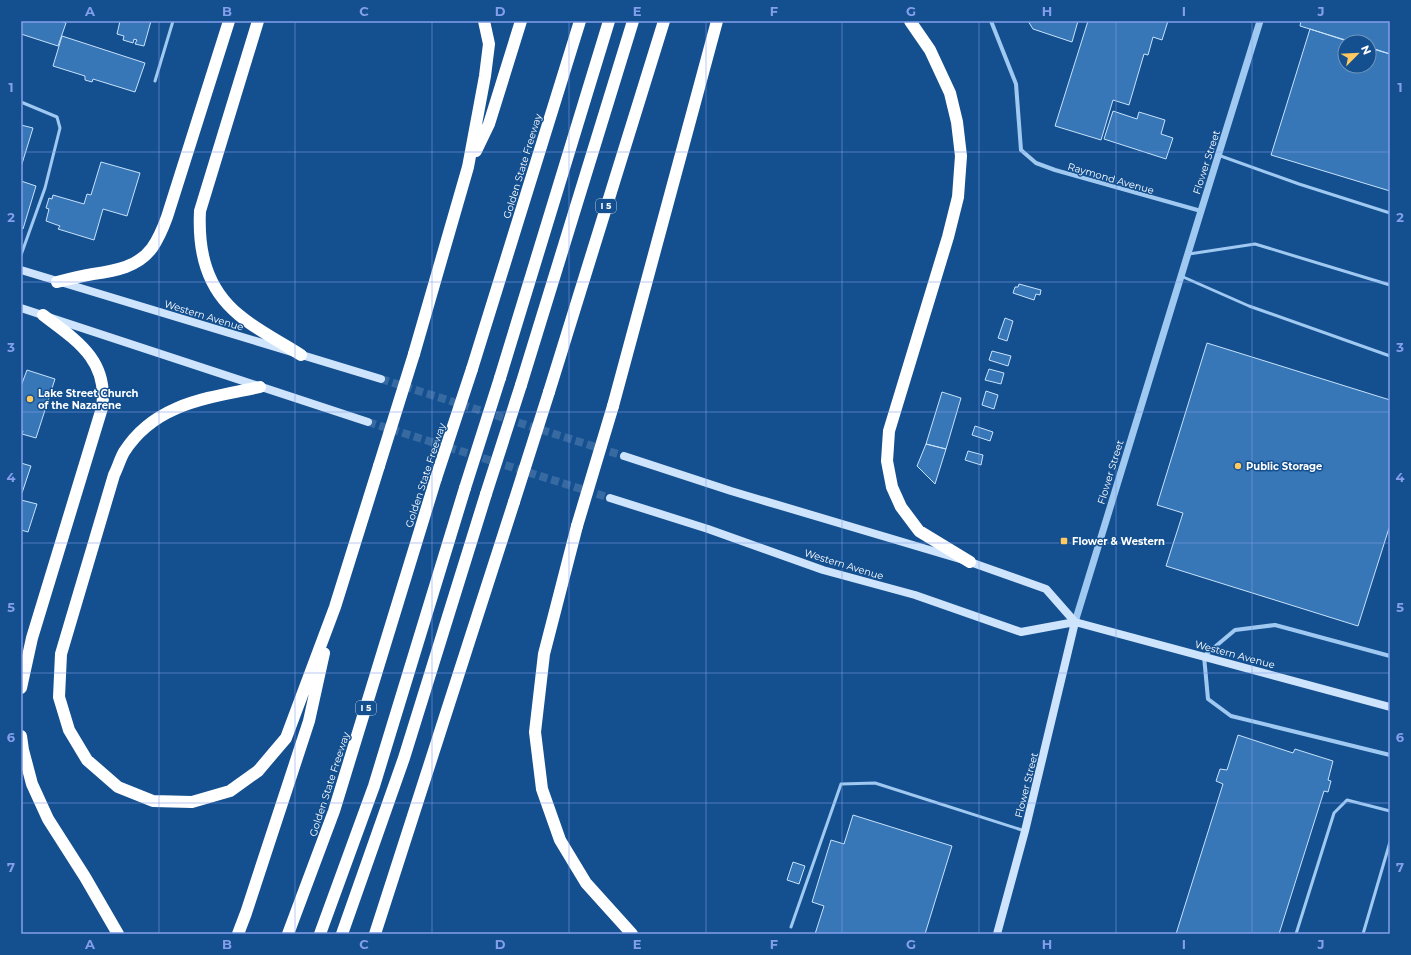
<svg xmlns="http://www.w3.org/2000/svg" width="1411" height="955" font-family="Montserrat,sans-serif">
	<rect width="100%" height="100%" fill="#145090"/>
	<!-- building -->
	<path fill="#3877b7" stroke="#c7e2fc" d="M21 21H61L66 23 58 46 21 34Z
		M120 21H151L144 46 135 44 137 40 134 39 133 43 123 40 124 36 117 34Z
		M1028 21H1078L1072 42 1033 29Z
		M1088 21H1168L1162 40 1153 37 1148 55 1144 54 1129 105 1113 100 1101 140 1055 126Z
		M1301 21H1390V54L1369 47V42H1352L1300 26Z
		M1310 29 1350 42H1345V66H1369V48L1390 54V191L1271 155Z
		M62 36 145 63 135 92 93 79 92 82 85 80V76L53 66Z
		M1113 111 1137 119 1139 112 1165 120 1161 134 1173 138 1166 159 1104 139Z
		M21 125 33 128 21 167Z
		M101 162 140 173 127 216 103 209 94 240 58 229 60 226 46 221 49 209 46 208 49 198 52 199 53 195 84 204 87 194 91 195Z
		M21 181 36 186 23 229 21 228Z
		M1019 284 1041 290 1040 295 1036 294 1034 300 1013 293 1015 287H1018Z
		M1005 318 1013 321 1007 341 998 338Z
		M1207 343 1390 400V525L1358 626 1166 566 1183 513 1157 505Z
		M992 351 1011 356 1008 366 989 360Z
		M989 369 1004 373 1001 384 985 380Z
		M27 370 55 379 36 438 22 434 23 431 21 430V386Z
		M986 391 998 395 994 409 982 405Z
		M942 392 961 398 946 449 926 444Z
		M975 426 993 432 990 441 972 435Z
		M926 444 946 449 935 484 917 466Z
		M968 451 983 455 981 465 965 460Z
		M21 463 31 466 22 493H21Z
		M21 500 37 504 28 532 21 530Z
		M1238 735 1293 753 1295 749 1333 761 1328 780 1331 781 1328 792 1324 791 1279 934H1176L1223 784 1216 781 1220 769 1227 770Z
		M853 815 952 846 925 934H815L824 906 812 902 831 840 844 844Z
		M793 862 805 866 799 884 787 880Z"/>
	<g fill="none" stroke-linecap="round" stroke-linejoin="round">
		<!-- secondary-tunnel -->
		<path stroke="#376aa1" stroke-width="8" stroke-dasharray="8 4" stroke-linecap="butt" d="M381 379 624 456
			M368 422 610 498"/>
		<!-- service -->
		<path stroke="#a0c9f1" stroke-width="3" d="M155 81 173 21
			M21 102 57 117 60 128 45 188 21 255
			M1218 155 1299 184 1390 213
			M1189 254 1255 244 1390 285
			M1181 276 1249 306 1390 356
			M791 927 841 784 875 783 1025 831
			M1296 934 1334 813 1347 800 1390 811
			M1363 934 1390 842"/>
		<!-- minor -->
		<path stroke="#a0c9f1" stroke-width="4" d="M991 21 1016 84 1021 150 1036 163 1055 170 1201 211
			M1390 656 1275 625 1235 630 1204 656 1208 699 1231 716 1390 755"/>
		<!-- tertiary -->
		<path stroke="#a0c9f1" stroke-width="7" d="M1075 622 1201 211 1260 21"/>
		<!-- secondary -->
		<path stroke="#cee4fc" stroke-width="8" d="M21 270 381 379
			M21 308 368 422
			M624 456 731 491 970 562 1046 589 1075 622
			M610 498 708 529 823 570 915 595 1021 632 1075 622 1390 707
			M997 934 1025 831 1075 622"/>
		<!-- motorway -->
		<path stroke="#fff" stroke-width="12" d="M258 21 200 211C198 251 206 288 239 315 258 331 281 342 301 355
			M910 21 930 50 950 93 957 122 961 156 958 197 948 237 889 431 887 461 892 487 901 507 919 531 970 562
			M476 151 489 124 521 21
			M57 282C69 279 81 276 93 274 115 271 138 267 152 248 159 238 163 228 167 217L229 21
			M414 354 468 167 485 76 489 44 484 21
			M472 369 580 21
			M500 378 609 21
			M521 385 633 21
			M260 387C208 398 155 403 124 452 120 459 118 467 114 475L61 654 59 697 69 730 87 760 118 787 153 801 192 802 230 791 258 771 286 738 335 607 379 466
			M549 392 664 21
			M613 406 717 21
			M577 526 544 654 535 732 542 789 560 840 586 883 632 934
			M21 688 32 638 102 408C109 360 76 340 43 315
			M21 736 23 750 32 784 48 819 85 877 118 934
			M238 934 246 913 309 721 324 653
			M288 934 334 811 436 478
			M320 934 374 786 465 488
			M342 934 404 758 486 494
			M375 934 514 502"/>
		<!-- motorway-bridge -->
		<path stroke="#fff" stroke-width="12" d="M379 466 414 354
			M436 478 472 369
			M465 488 500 378
			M486 494 521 385
			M514 502 549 392
			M577 526 613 406"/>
	</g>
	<!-- grid -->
	<path fill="none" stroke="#839eea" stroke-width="1" stroke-opacity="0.55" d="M159 21V934M295 21V934M432 21V934M569 21V934M706 21V934M842 21V934M979 21V934M1116 21V934M1252 21V934M21 152H1390M21 282H1390M21 412H1390M21 543H1390M21 673H1390M21 803H1390"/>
	<!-- markers -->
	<g fill="#ffc960" stroke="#145090" stroke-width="1.5">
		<circle cx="30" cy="399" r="4"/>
		<circle cx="1238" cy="466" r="4"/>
		<rect x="1060" y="537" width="8" height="8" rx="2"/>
	</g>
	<g text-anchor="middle" stroke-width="3" stroke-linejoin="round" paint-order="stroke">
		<!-- shield labels -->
		<g fill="#145090" stroke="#b8cade" stroke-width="1">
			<rect x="596" y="199" width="20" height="14" rx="3"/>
			<rect x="356" y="701" width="20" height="14" rx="3"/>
		</g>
		<g font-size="9" font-weight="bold" fill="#fff">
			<text x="606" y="209">I 5</text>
			<text x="366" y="711">I 5</text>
		</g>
		<!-- street labels -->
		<g font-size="10" fill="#fff" stroke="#145090">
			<text transform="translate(1206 162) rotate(-72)" y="4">Flower Street</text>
			<text transform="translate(522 166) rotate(-73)" y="4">Golden State Freeway</text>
			<text transform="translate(1111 178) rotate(16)" y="4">Raymond Avenue</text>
			<text transform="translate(204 315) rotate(17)" y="4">Western Avenue</text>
			<text transform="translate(1110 472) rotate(-73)" y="4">Flower Street</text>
			<text transform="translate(425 475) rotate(-72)" y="4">Golden State Freeway</text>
			<text transform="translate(844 564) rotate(17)" y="4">Western Avenue</text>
			<text transform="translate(1235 654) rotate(15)" y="4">Western Avenue</text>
			<text transform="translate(329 784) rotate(-72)" y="4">Golden State Freeway</text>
			<text transform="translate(1026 785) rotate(-76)" y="4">Flower Street</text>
		</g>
		<!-- poi labels -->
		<g font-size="10" font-weight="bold" fill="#fff" stroke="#145090" text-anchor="start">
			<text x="38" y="397">Lake Street Church<tspan x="38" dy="12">of the Nazarene</tspan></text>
			<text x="1246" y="470">Public Storage</text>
			<text x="1072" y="545">Flower &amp; Western</text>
		</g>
	</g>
	<!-- border -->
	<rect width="1411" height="955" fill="none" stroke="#145090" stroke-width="44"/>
	<!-- north arrow -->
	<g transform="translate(1357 54) rotate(66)"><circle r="19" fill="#145090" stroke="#7296bc"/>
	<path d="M0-3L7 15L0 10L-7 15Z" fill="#ffc960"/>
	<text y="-6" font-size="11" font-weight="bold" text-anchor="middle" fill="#ffffff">N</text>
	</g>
	<rect x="22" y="22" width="1367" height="911" fill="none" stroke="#839eea" stroke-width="1.5"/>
	<g font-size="13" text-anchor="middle" font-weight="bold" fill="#839eea">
		<text x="90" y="16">A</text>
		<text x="227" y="16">B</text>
		<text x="364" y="16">C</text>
		<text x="500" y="16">D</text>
		<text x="637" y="16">E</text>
		<text x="774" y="16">F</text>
		<text x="911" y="16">G</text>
		<text x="1047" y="16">H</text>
		<text x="1184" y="16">I</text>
		<text x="1321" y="16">J</text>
		<text x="11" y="92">1</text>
		<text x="1400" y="92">1</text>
		<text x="11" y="222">2</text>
		<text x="1400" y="222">2</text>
		<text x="11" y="352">3</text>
		<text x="1400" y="352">3</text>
		<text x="11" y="482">4</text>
		<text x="1400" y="482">4</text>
		<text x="11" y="612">5</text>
		<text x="1400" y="612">5</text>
		<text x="11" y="742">6</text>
		<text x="1400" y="742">6</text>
		<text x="11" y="872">7</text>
		<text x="1400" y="872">7</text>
		<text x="90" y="949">A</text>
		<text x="227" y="949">B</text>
		<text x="364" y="949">C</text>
		<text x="500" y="949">D</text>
		<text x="637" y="949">E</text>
		<text x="774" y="949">F</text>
		<text x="911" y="949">G</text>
		<text x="1047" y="949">H</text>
		<text x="1184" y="949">I</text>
		<text x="1321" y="949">J</text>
	</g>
</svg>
